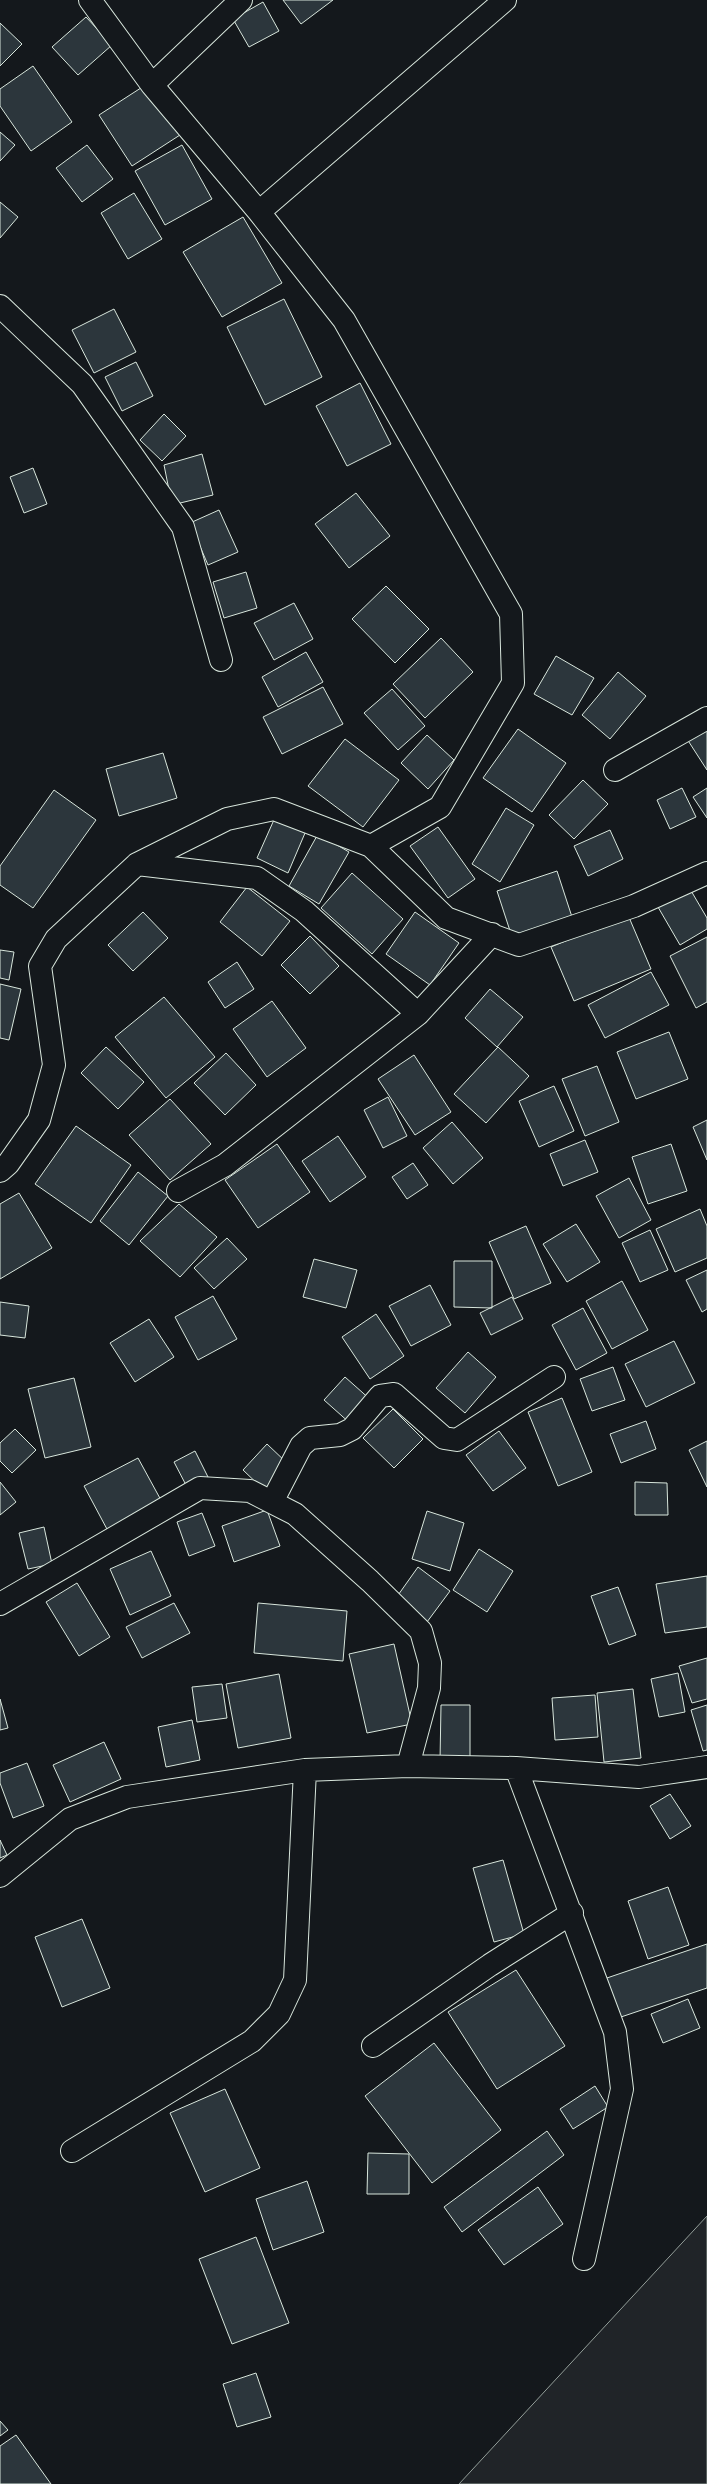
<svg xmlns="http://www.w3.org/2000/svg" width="707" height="2484" font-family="Signika,sans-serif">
	<rect width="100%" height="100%" fill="#14181c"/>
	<!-- green -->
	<path fill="#202428" stroke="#939e99" d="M707 2216V2484H459Z"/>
	<!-- building -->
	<path fill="#2c363c" stroke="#d8e6dc" d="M283 0H333L301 24Z
		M263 2 279 31 249 47 233 19Z
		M86 17 112 45 78 75 52 47Z
		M0 23 22 44 0 66Z
		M33 66 72 122 31 151 0 106V89Z
		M147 84 180 135 132 166 99 115Z
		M0 132 15 145 0 161Z
		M87 145 113 179 82 202 56 168Z
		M182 145 212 199 165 225 135 171Z
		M134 193 162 239 128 259 101 213Z
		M0 202 18 217 0 238Z
		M243 217 282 283 222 317 183 252Z
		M284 299 322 377 265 405 227 327Z
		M114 309 136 352 94 373 72 330Z
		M136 362 153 396 122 411 105 377Z
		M360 383 391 444 347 466 316 406Z
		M164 414 186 436 162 461 140 440Z
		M202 454 213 495 172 505 164 465Z
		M33 468 47 504 24 513 10 477Z
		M356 493 390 536 349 568 315 524Z
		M219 510 238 552 208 565 190 523Z
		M246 572 257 608 224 618 213 582Z
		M386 586 429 629 395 663 352 619Z
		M294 603 313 639 274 660 254 623Z
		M441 638 473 672 425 718 393 684Z
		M306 652 323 682 278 707 262 677Z
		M556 656 594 678 572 715 534 694Z
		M618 672 646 696 610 739 582 715Z
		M323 687 343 724 282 754 263 717Z
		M392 689 425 726 398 750 364 713Z
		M707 726V770L687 739Z
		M518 729 566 763 532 812 483 778Z
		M427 735 454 760 428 789 401 763Z
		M345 739 399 780 363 827 308 786Z
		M163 753 177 798 119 816 106 769Z
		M583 780 608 804 574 839 549 815Z
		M682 788 696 817 670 829 657 800Z
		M707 788V818L693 797Z
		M54 790 96 820 33 908 0 885V866Z
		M506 808 534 825 500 882 472 864Z
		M277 813 308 826 288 873 257 858Z
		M438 827 475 879 448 898 410 846Z
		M610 830 623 859 588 876 574 846Z
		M318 834 349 852 319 904 289 886Z
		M557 871 572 917 512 937 497 891Z
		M352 873 403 919 372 954 321 908Z
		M247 887 290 921 262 956 220 922Z
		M690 889 707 918V929L680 945 658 907Z
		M143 912 168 938 133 971 108 945Z
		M415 912 459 943 430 985 386 954Z
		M628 915 651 969 574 1001 551 947Z
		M310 936 339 966 310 994 281 965Z
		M707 937V1002L696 1008 670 956Z
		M0 950 14 952 9 980 0 978Z
		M237 962 254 989 225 1008 208 982Z
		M651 972 669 1005 605 1038 588 1005Z
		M0 984 21 989 9 1040 0 1038Z
		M490 989 523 1017 497 1047 465 1018Z
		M164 997 215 1057 166 1098 115 1037Z
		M272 1001 306 1048 267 1077 233 1029Z
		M669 1032 688 1079 636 1099 617 1052Z
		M106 1047 144 1082 118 1109 81 1073Z
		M498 1047 529 1076 486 1123 454 1094Z
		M226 1053 256 1085 225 1115 194 1083Z
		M414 1055 451 1112 415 1135 378 1079Z
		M597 1066 619 1122 585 1136 562 1079Z
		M554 1086 574 1131 539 1147 519 1101Z
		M388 1097 407 1136 383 1148 364 1110Z
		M170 1099 211 1144 170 1180 129 1135Z
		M707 1120V1160L693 1127Z
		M452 1122 483 1158 453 1184 423 1148Z
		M76 1126 131 1165 91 1223 35 1184Z
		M338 1136 366 1177 330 1202 302 1161Z
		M585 1140 598 1172 563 1186 550 1154Z
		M277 1144 310 1192 258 1228 225 1180Z
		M671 1144 687 1191 648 1204 632 1157Z
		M413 1163 428 1185 407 1199 392 1177Z
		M138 1172 168 1196 129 1245 100 1221Z
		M629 1178 651 1220 619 1238 596 1196Z
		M19 1193 52 1248 0 1279V1204Z
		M179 1204 217 1237 180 1277 140 1241Z
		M700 1209 707 1226V1258L675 1272 656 1229Z
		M576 1224 600 1262 567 1282 543 1244Z
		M526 1226 551 1283 514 1299 489 1242Z
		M650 1230 668 1270 640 1282 622 1243Z
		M227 1238 247 1259 214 1289 194 1268Z
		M314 1259 357 1270 346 1308 303 1297Z
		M454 1261H492V1308L454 1307Z
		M707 1270V1309L702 1312 686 1280Z
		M622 1281 648 1330 612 1349 586 1301Z
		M430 1285 451 1325 411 1346 389 1306Z
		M213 1296 237 1339 198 1360 175 1317Z
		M512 1297 523 1319 491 1335 480 1313Z
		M0 1302 29 1306 25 1338 0 1335Z
		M583 1308 607 1353 576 1370 552 1325Z
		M376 1314 404 1356 370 1379 342 1337Z
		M149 1319 174 1357 135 1382 110 1343Z
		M674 1341 695 1383 646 1407 625 1364Z
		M468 1352 496 1377 465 1413 436 1388Z
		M613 1367 625 1400 592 1411 580 1379Z
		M345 1377 372 1401 351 1424 324 1400Z
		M74 1378 91 1447 45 1458 28 1389Z
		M562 1398 592 1472 558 1486 528 1412Z
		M393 1409 423 1439 394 1468 363 1438Z
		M646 1421 656 1449 621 1463 610 1434Z
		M15 1429 36 1450 12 1473 0 1461V1443Z
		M499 1431 526 1468 493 1491 466 1455Z
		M707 1441V1487L689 1450Z
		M267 1444 288 1464 264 1490 243 1470Z
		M195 1451 208 1477 187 1487 174 1462Z
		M138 1458 162 1502 108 1531 84 1486Z
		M0 1482 16 1502 0 1515Z
		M635 1482 667 1483 668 1515H635Z
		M267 1510 280 1546 234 1562 222 1526Z
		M427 1511 464 1523 450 1571 412 1559Z
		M202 1513 215 1546 189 1556 177 1522Z
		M44 1527 52 1564 28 1569 19 1533Z
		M479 1549 513 1571 487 1612 453 1590Z
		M151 1551 171 1596 130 1615 110 1569Z
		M418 1567 450 1591 427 1622 396 1598Z
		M707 1576V1627L665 1633 656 1584Z
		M77 1583 110 1637 79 1656 46 1602Z
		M618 1587 636 1635 609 1645 591 1596Z
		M174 1603 190 1633 142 1658 126 1627Z
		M258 1603 347 1611 343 1661 254 1653Z
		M394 1644 412 1724 367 1733 349 1654Z
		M707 1658V1699L692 1703 679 1666Z
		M678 1673 685 1712 659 1717 651 1679Z
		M279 1674 291 1738 238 1748 226 1684Z
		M222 1684 227 1718 197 1722 192 1687Z
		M633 1689 641 1758 604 1762 597 1693Z
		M595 1695 598 1737 555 1740 552 1698Z
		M0 1699 8 1728 0 1730Z
		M441 1705H470V1761H440Z
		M707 1705V1750L703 1751 691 1710Z
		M192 1720 200 1760 166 1767 158 1727Z
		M104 1742 121 1779 70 1802 53 1765Z
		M27 1763 44 1806 13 1818 0 1783V1773Z
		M670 1794 691 1826 670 1839 650 1806Z
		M0 1840 7 1855 0 1858Z
		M503 1860 524 1934 494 1942 473 1868Z
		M668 1887 689 1945 648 1959 628 1901Z
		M82 1919 110 1988 62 2007 35 1937Z
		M707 1944V1988L615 2019 601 1980Z
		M516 1970 565 2046 497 2089 448 2012Z
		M688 1999 700 2028 663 2043 651 2014Z
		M434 2043 501 2130 432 2183 365 2096Z
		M595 2086 608 2107 573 2129 560 2109Z
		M225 2089 260 2168 205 2192 170 2113Z
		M547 2131 564 2155 462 2232 444 2207Z
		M368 2153 409 2154V2194H367Z
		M307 2181 324 2232 273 2250 256 2199Z
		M538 2187 563 2224 504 2265 478 2230Z
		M256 2237 289 2323 232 2344 199 2259Z
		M256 2373 271 2417 237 2427 223 2384Z
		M0 2421 8 2430 0 2436Z
		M16 2435 51 2484H0V2446Z"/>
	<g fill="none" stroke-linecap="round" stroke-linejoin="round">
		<defs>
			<path id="minor" d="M90 0 152 85 259 212 344 320 511 614 513 683 440 807 371 846
				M152 85 241 0
				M259 212 505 0
				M0 306 82 384 183 527 221 660
				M615 770 707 718
				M137 864 257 878 304 911 418 1014
				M0 1171 8 1164 39 1120 54 1065 40 966 56 939 137 864 227 819 274 809 371 846 446 918 519 945 634 906 707 873
				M178 1191 225 1165 418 1014 492 934
				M272 1502 301 1446 310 1438 340 1435 352 1429 380 1396 394 1394 444 1438 457 1440 554 1377
				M0 1604 200 1488 250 1491 295 1514 370 1581 421 1631 430 1663 429 1688 408 1766
				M516 1768 615 2032 622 2089 584 2259
				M0 1876 70 1819 127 1797 305 1770 408 1766 516 1768 639 1777 707 1767
				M373 2046 490 1965 572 1913
				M72 2151 252 2041 279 2014 295 1980 305 1770"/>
		</defs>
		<!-- minor casing -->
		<use href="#minor" stroke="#d8e6dc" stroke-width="24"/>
		<!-- minor -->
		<use href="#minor" stroke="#14181c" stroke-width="22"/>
	</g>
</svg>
